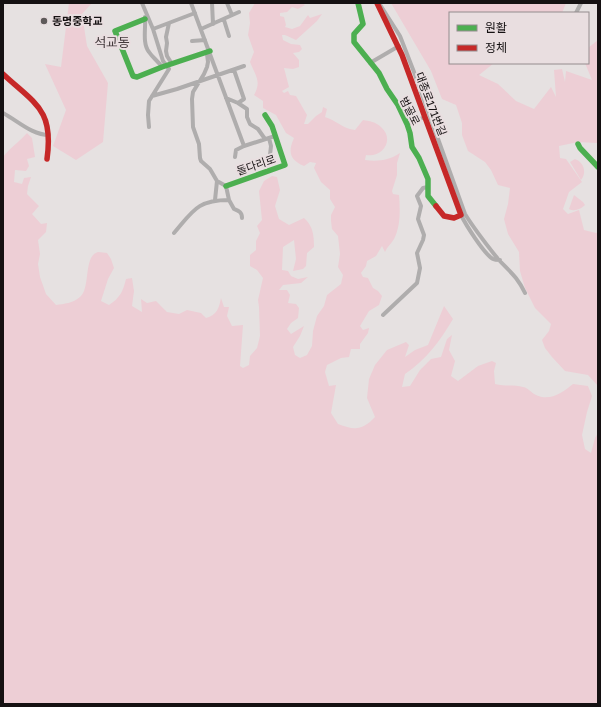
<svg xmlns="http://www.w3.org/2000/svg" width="601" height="707" font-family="'Golos Text','Noto Sans KR',sans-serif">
	<rect width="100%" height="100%" fill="#e6e1e1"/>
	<!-- green -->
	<path fill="#edced5" d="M69 3H92L82 14 87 46 108 83 103 142 76 160 53 146 66 110 45 64 61 67Z
		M255 3H302L305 5 298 9 292 7 287 12 280 13V16L284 17 286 25 285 27 292 29 300 26 308 15 310 18 322 14 317 21 296 40 285 35H282L283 40 291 44 300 45 302 49 299 52 293 53 299 60V67L293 69 284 68 289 87 282 91 284 93 288 91 290 95 296 96 307 115 304 124H308L316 116 322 112 323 107 327 109 325 117C336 120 343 129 355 130L363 120C369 121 376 122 381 127 395 139 383 158 366 155L365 160C378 162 390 160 400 153L397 163V175L392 191 393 194 399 195C400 209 401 225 394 239 391 244 387 247 385 252L382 246 376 256 367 261 366 266 361 273 363 277 368 278 373 288 378 291 382 296 379 305 369 311 360 326 363 330 369 328 368 333 360 344V349H351L349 357 341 358 327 365 325 372 329 386 336 385 331 413 338 424C354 430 362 431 375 417L367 398 369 379 375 365 387 350 406 342 409 345 405 357 415 350 428 345 444 306 453 319C440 341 426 360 405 374L402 387 410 386 420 370 431 359 441 357 447 339 452 335 449 350 455 361 451 376 458 381 478 366 492 361 496 363 494 371 495 384C505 387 514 384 523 387 529 388 531 393 536 395 550 402 563 392 573 384L588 386 592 396 587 412 582 435 585 449 591 453 595 438 598 433V704H3V221H4L3 219V157C10 148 19 142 27 133L32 138 35 157 27 159 29 166 26 171 15 170 14 182 22 184 24 178 31 177 28 186 27 194 39 206 32 214 41 224 47 223 46 232 38 240 40 254 38 264 40 277 46 294 56 305C64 304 73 303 80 297 91 288 83 256 98 252 101 252 105 253 107 253L111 259 114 268 108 279 101 301 109 305C120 298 123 291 126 279L132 278 134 291 132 306 142 312 141 299 147 303 156 301 167 312 179 314 187 310 201 313 206 318C217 315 219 308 221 298L224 307H229L227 316 232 326 243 325 240 366 243 368 249 365 250 356 257 348 260 336 259 307 258 300 263 278 257 270 250 266V255L256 250V241L260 233 257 226 262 220 259 191 264 181 272 176 277 177 280 190 275 206 279 219 289 225 304 218C313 226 314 235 314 247L307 253 306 266 303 269 293 271 296 259 294 240 283 247 282 270 288 271 291 276 298 279 308 277 301 283 283 285 279 290H287L290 295 288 303 296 304 299 308 298 318 291 323 287 329 291 334 304 326 300 336 293 347 295 355 300 358 307 355 312 346 313 331 317 316 324 306 327 295 341 284 343 275 338 267 340 254 338 236 332 229 331 221V215L335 207 330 199V190L321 182 314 168 316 163 310 162 304 166C289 160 288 151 294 138L286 133 276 115 263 108V101L254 95C262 81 255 75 250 62L254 52 248 35 250 23 249 13Z
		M391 3H566L562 13H450V63H494L479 75 498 84 516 101 534 109 551 87 556 97 554 70 562 69 565 82 566 71 592 80 585 63H588V48L598 40V145L597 143 578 142 559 146 560 158 566 159 582 182 569 192 563 209 568 214 579 210 584 230 596 233 598 232V386L588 375 565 371 552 357 545 348 542 340 549 331 551 324 535 308 525 288 520 271 519 252 508 234 504 219 508 204 510 188 498 185 491 170 485 162 468 151 462 135V123L456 105 442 99 431 71Z
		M575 159C584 162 587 173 581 180L570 162Z
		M574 195 583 202 585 205C581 209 574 212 569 209Z"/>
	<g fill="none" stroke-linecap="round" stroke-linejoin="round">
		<!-- street -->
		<path stroke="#afadad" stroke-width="4" d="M142 3 153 29 163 61 169 69 149 101 148 115 149 127
			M191 3 244 146
			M212 3 213 24
			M227 3 232 15
			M379 3 400 36 414 72 465 214C475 230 486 244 498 259 510 272 517 276 525 293
			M576 13 581 3
			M145 17C146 28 142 43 149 52 153 58 158 61 162 67
			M224 20 229 36
			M169 23 166 37 167 43 166 51 167 56 172 64
			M153 29 195 13
			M201 29 239 12
			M192 41 205 40
			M210 52 207 54 208 62 207 67 204 74 193 92 192 99 193 127 199 144 200 158 201 161 210 169 217 181 226 186 229 200 234 209C239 211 242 212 242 218
			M370 63 399 46
			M234 70 244 99 238 103
			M152 96 177 89 244 66
			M226 98 238 103 247 109V117L250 124 258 129 265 139
			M3 113C18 121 32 135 49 135
			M407 124 425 117
			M269 138 271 146 270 155
			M235 157 236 150 244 146 275 136
			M215 200 217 181
			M463 214 461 215C466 225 484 254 493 259 495 260 498 260 500 260
			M174 233C193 211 197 200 229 200
			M383 315 417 283 420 268 417 253 423 240 424 235 418 219 421 206 417 196 423 188 428 187"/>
		<!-- fast -->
		<path stroke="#4caf50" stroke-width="5.5" d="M358 3 363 24 354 34V42L379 73 387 89 398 105 407 124 410 133 412 147 419 158 428 179V196L436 206
			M145 19 115 31 133 76 137 77 162 67 210 51
			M578 144 580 148 598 167
			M226 186 285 165 272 126 265 115"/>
		<!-- jam -->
		<path stroke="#c62828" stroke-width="5.5" d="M377 3 402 55 461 215 454 218 444 216 436 206
			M3 74C35 104 54 109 47 159"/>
	</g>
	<!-- markers -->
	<circle fill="#5e5a5a" stroke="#e9dee0" stroke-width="1.5" cx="44" cy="21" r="4"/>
	<g text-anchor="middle" stroke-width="4" stroke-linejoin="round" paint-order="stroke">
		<!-- poi labels -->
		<g font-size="11" font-weight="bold" fill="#151112" stroke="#e9dee0" text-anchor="start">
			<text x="52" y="25">동명중학교</text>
		</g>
		<!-- street labels -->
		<g font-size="11" fill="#151112" stroke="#e9dee0">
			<text transform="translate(431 104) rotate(69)" y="4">대종로171번길</text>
			<text transform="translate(410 111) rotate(63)" y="4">범골로</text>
			<text transform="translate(256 165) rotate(-19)" y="4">돌다리로</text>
		</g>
		<!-- quarter labels -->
		<g font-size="13" fill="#433a3c" stroke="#e9dee0">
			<text x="112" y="47">석교동</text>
		</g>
	</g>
	<!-- border -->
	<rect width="601" height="707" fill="none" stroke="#151112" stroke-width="8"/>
	<!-- legend -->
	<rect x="449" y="12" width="140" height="52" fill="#e9dee0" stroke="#948c8e"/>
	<rect x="457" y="25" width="20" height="6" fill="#4caf50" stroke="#948c8e"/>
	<text x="485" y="32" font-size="12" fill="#151112">원활</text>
	<rect x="457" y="45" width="20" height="6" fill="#c62828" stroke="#948c8e"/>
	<text x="485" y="52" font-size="12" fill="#151112">정체</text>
</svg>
